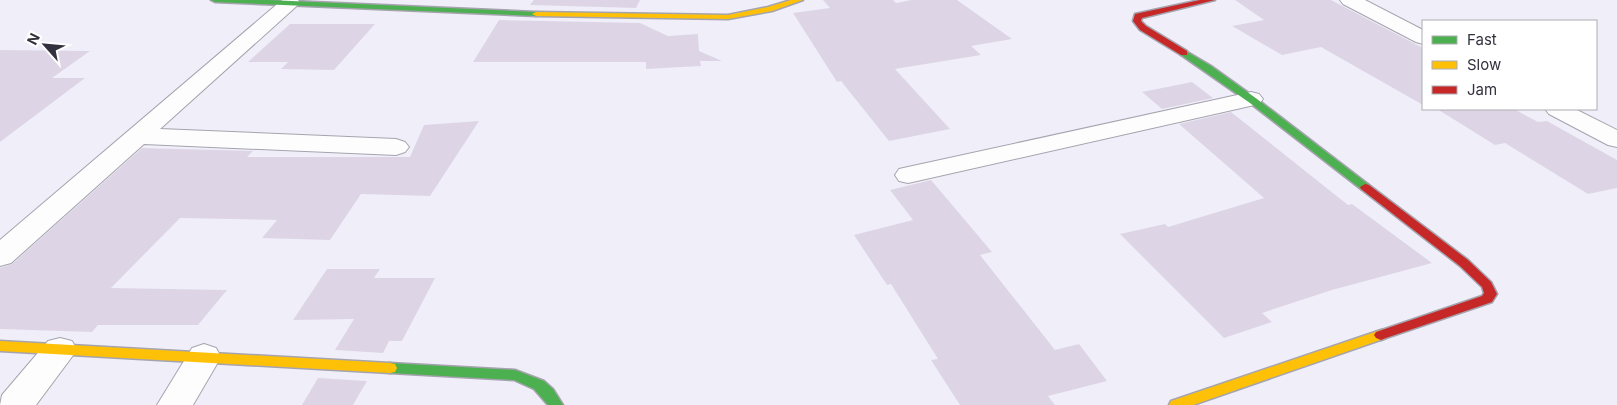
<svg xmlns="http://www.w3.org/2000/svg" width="1617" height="405" font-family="Inter,sans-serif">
	<rect width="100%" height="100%" fill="#f0eff9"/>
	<!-- building -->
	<path fill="#ddd5e5" d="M534 0H640L636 8 530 5Z
		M823 0H893L896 3 911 0H957L1012 39 971 46 981 55 895 69 950 129 889 141 841 81 837 82 793 13 830 8Z
		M1235 0H1331L1423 48V105L1321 47 1282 55 1232 26 1264 20Z
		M499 20 640 23 668 36 698 34 699 51 722 61H700L701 66 646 69V62H473Z
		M290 24H375L334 70 281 69 288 62H248Z
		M0 50 90 51 52 78H85L0 142Z
		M1192 82 1213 98 1162 109 1142 92Z
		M1437 109H1514L1538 122 1547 121 1617 160V188L1588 194 1505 143 1495 145Z
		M1231 112 1348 205 1352 204 1432 263 1332 290 1262 313 1272 322 1224 338 1120 234 1165 224 1168 227 1264 198 1179 124Z
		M479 121 430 196 361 194 330 240 262 238 277 220 180 218 111 288 227 290 198 325H98L92 332 0 329V268L12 264 142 148 253 151 247 157H410L424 125Z
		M931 180 992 252 980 255 1055 350 1079 344 1107 381 1048 396 1055 405H960L931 360 938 359 891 284 887 285 854 235 913 220 890 190Z
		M327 269H380L374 278H435L402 341H389L383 353 335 350 354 319 293 320Z
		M318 378 367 381 353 405H302Z"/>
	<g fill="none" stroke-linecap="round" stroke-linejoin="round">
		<defs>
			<path id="street" d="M282 0H298L300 3 160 129 396 139 405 142 409 147 405 152 396 155 144 144 11 263 0 266V240Z
				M1340 0H1365L1423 30V44L1416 42 1343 4Z
				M1251 92 1259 94 1263 99 1259 104 908 183 899 181 895 175 899 169 908 167Z
				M1545 109H1575L1617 130V147L1608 145 1549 114Z
				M60 338 72 341 77 350 36 405H0L2 395 48 341Z
				M204 344 216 348 221 357 193 405H157L192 348Z"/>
			<path id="fast" d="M211 0H269L536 12 540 14 536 16 215 2Z
				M1184 50 1211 66 1257 99 1369 185 1370 187 1369 189H1361L1250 103 1181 55 1180 53Z
				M390 363 515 370 544 381 553 389 563 405H548L534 389 514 380 390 373 385 372 383 368 385 364Z"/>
			<path id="slow" d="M791 0H803L772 11 728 19 536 16 532 14 536 12 728 15 768 7Z
				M1381 330 1386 332 1388 335 1386 338 1193 405H1169L1171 401Z
				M0 341 390 363 395 364 397 368 395 372 390 373 0 351Z"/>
			<path id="jam" d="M1200 0H1215L1142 18 1141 21 1146 26 1187 51V55H1181L1140 30 1133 21 1135 14Z
				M1365 184 1369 185 1468 260 1491 282 1497 294 1492 302 1386 338 1381 340 1376 338 1374 335 1376 332 1482 296 1484 293 1482 287 1460 266 1361 189 1360 187Z"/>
		</defs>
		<!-- street casing -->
		<use href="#street" stroke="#a5a4ae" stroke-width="2"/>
		<!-- fast casing -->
		<use href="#fast" stroke="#a5a4ae" stroke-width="3"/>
		<!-- slow casing -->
		<use href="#slow" stroke="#a5a4ae" stroke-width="3"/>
		<!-- jam casing -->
		<use href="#jam" stroke="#a5a4ae" stroke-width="3"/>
		<!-- street -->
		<use href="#street" fill="#fdfdfe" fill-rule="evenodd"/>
		<!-- fast -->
		<use href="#fast" fill="#4caf50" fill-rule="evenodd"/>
		<!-- slow -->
		<use href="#slow" fill="#ffc107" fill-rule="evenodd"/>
		<!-- jam -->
		<use href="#jam" fill="#c62828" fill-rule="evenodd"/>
	</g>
	<!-- legend -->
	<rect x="1422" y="20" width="175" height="90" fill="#ffffff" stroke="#adadb1"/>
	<rect x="1432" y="36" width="25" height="8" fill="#4caf50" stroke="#adadb1"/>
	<text x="1467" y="45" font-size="15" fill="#32313d">Fast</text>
	<rect x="1432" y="61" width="25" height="8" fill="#ffc107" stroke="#adadb1"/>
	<text x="1467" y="70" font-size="15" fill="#32313d">Slow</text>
	<rect x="1432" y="86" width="25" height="8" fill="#c62828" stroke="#adadb1"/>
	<text x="1467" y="95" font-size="15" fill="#32313d">Jam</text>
	<!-- north arrow -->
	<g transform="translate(45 45) rotate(297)" stroke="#ffffff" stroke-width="4" paint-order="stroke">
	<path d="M0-4L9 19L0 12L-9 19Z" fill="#32313d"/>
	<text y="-8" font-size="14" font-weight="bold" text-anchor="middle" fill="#32313d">N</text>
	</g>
</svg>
